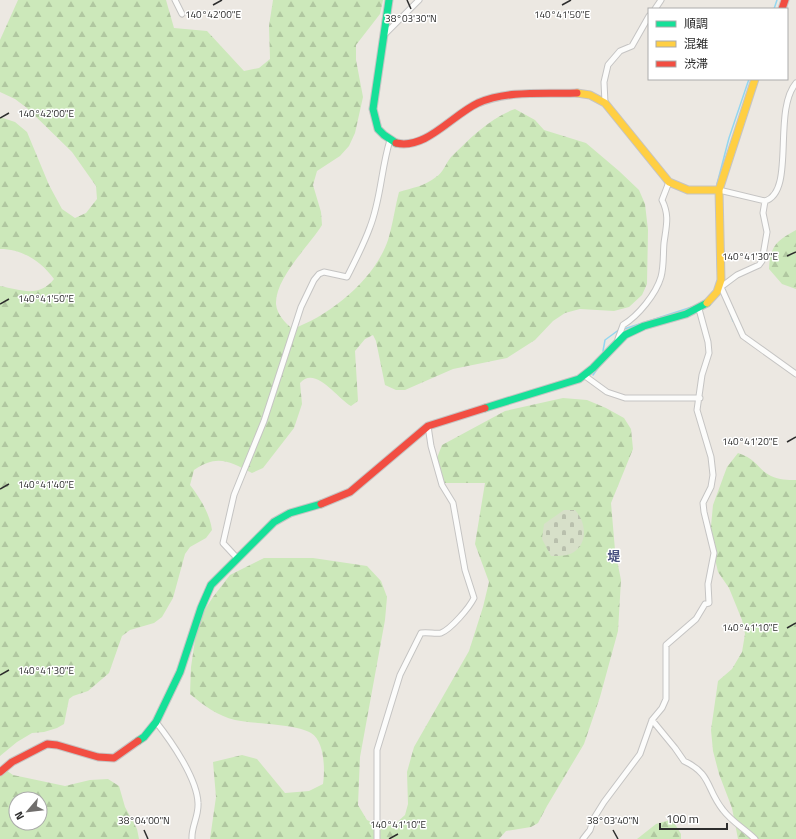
<svg xmlns="http://www.w3.org/2000/svg" width="796" height="839" font-family="'Titillium Web','Noto Sans JP',sans-serif">
	<defs>
		<pattern id="forest-firs" width="22" height="20" patternUnits="userSpaceOnUse"><rect width="22" height="20" fill="#cce8ba"/><path d="M5 1l3.5 6h-7zM16 11l3.5 6h-7z" fill="#b0c7a0"/></pattern>
		<pattern id="cemetery-stones" width="16" height="16" patternUnits="userSpaceOnUse"><rect width="16" height="16" fill="#d7e0c9"/><path d="M2 7V4a2 2 0 0 1 4 0v3zM10 15v-3a2 2 0 0 1 4 0v3z" fill="#b9c0ad"/></pattern>
	</defs>
	<rect width="100%" height="100%" fill="#ece8e2"/>
	<!-- forest -->
	<path fill="url(#forest-firs)" fill-rule="evenodd" d="M18 0H166L174 28 207 31 244 71 259 68 270 59 269 26 273 0H383L380 14 356 45V60L363 97 355 133 349 146 340 156 317 171 313 185 321 212 322 225C309 246 275 278 276 304 277 315 285 322 292 329 330 316 375 279 388 240 393 224 395 207 399 192 412 188 425 186 436 177 443 173 446 163 451 157 469 139 491 117 515 109L535 120 544 130 586 143 619 171 639 190 645 204 648 230 647 284 642 295 629 307 614 311 580 309 565 313 553 321 535 340 507 358 453 369 405 390H396L385 385 376 341 373 335 365 339 355 351 358 401 351 406C337 398 315 365 300 383L302 404 294 428 263 468 252 473C229 461 217 454 194 470L190 485C200 498 210 514 212 530L206 538 190 547 185 554 173 598 162 617 154 623 130 630 122 636 109 673 88 691 73 696 69 699 64 724 57 728 44 732 32 733 17 742 0 756V286C21 290 39 298 54 279 41 261 22 249 0 249V117L15 122 27 132 49 185 62 209 75 218 86 213 97 199 96 186 72 152 27 108 15 99 0 92V40Z
		M796 230V289L782 284 769 269C770 245 777 241 796 230Z
		M563 398 587 400 606 408 624 418 631 429 633 449 611 503 615 550 621 580 618 631 600 697 584 744 547 806 538 823 531 827 506 831 499 839H210L216 797 213 762 242 755 257 759 285 793 309 791 323 784C325 771 325 741 311 733 296 724 253 724 235 720 218 716 203 705 190 694L191 667 198 620 213 597 230 575 264 558H313L367 566 381 581 387 597 385 620 360 757 358 805 367 820 383 828 395 824 405 815 408 804 407 772 414 747 469 651 483 607 489 582 475 544 485 483H443L437 458 442 445 505 411Z
		M738 453C757 459 757 469 771 476 779 480 788 480 796 480V839H738L732 808 719 774 713 751 711 730 718 681 732 669 742 652 745 634 742 620 729 588 718 572 710 537 713 505 727 467Z
		M0 766 13 775 65 786 90 780 108 779 119 786 125 807 137 829 139 839H0ZM16 799H40V823H16Z
		M670 820 673 821 681 834V839H637L656 824Z"/>
	<!-- cemetery -->
	<path fill="url(#cemetery-stones)" d="M564 510H575C588 524 588 549 567 555 562 556 556 556 551 556L542 539 544 524Z"/>
	<g fill="none" stroke-linecap="round" stroke-linejoin="round">
		<!-- stream -->
		<path stroke="#93d6f0" stroke-width="1.5" d="M774 9 777 0
			M717 184 729 138 749 79
			M717 258 718 276
			M730 313 733 321
			M624 329 698 305
			M603 351 605 340 620 329
			M593 375 598 368"/>
		<defs>
			<path id="street" d="M175 0 182 14
				M655 9 661 0
				M384 35 419 0
				M605 103 604 82 608 65 620 51 632 46 649 16
				M719 190 765 201C796 192 772 111 796 83
				M765 201 763 213 767 232 762 261 759 265 737 275 721 287 743 336 796 374
				M618 339 623 325C638 316 656 294 661 277 664 266 663 254 664 243 666 227 670 216 662 200L669 182
				M585 376 607 392 625 398H700
				M237 558 223 543 234 495 264 421 301 307 314 280 319 274 324 272 347 277C355 261 364 244 370 227 381 199 381 169 390 140
				M652 720 675 748 684 761C712 774 706 789 723 810 732 822 745 829 755 839
				M156 722C171 741 197 778 198 803 199 816 191 827 192 839
				M377 839V750L400 675 421 633C428 632 435 634 441 633 451 629 469 608 474 598L465 570 453 503 442 485 431 446 428 426
				M583 839 590 830 594 818 604 802 640 754 652 720 662 708 666 699V645L696 619 705 604 709 603 708 584 714 553 704 512 703 503 711 487 713 475 711 457 697 410 702 375 709 353 708 342 699 309"/>
			<path id="fast" d="M389 0 373 109 378 129 384 135 396 143
				M485 408 579 379 593 368 625 335 644 326 686 314 707 303
				M138 741 144 737 156 722 180 672 201 608 211 585 274 522 290 513 321 504"/>
			<path id="slow" d="M577 93 590 95 605 103 669 182 688 190H719
				M707 303 717 292 721 280 719 190 755 79"/>
			<path id="jam" d="M782 9 785 0
				M396 143C426 150 452 115 478 103 508 90 545 94 577 93
				M321 504 350 492 428 426 485 408
				M0 772 12 762 47 744 57 745 98 757 114 758 138 741"/>
		</defs>
		<!-- street casing -->
		<use href="#street" stroke="#c5c4c3" stroke-width="7"/>
		<!-- fast casing -->
		<use href="#fast" stroke="#c5c4c3" stroke-width="9"/>
		<!-- slow casing -->
		<use href="#slow" stroke="#c5c4c3" stroke-width="9"/>
		<!-- jam casing -->
		<use href="#jam" stroke="#c5c4c3" stroke-width="9"/>
		<!-- street -->
		<use href="#street" stroke="#fcfcfb" stroke-width="5"/>
		<!-- fast -->
		<use href="#fast" stroke="#16e098" stroke-width="7"/>
		<!-- slow -->
		<use href="#slow" stroke="#ffcf43" stroke-width="7"/>
		<!-- jam -->
		<use href="#jam" stroke="#f24e42" stroke-width="7"/>
	</g>
	<!-- ticks -->
	<path fill="none" stroke="#2d2d2d" stroke-width="1.5" d="M407 0 411 9M213 5 222 0M562 5 571 0M0 118 9 113M787 256 796 252M0 304 9 299M787 442 796 437M0 489 9 484M787 628 796 623M0 675 9 670M144 830 148 839M613 830 618 839M389 839 398 834"/>
	<g text-anchor="middle" stroke-width="3" stroke-linejoin="round" paint-order="stroke">
		<!-- quarter labels -->
		<g font-size="13" font-weight="bold" fill="#4a5281" stroke="#fff">
			<text x="614" y="561">堤</text>
		</g>
	</g>
	<g font-size="10" text-anchor="middle" fill="#2d2d2d" stroke="#fff" stroke-width="3" stroke-linejoin="round" paint-order="stroke">
		<text x="213" y="18">140°42'00"E</text>
		<text x="562" y="18">140°41'50"E</text>
		<text x="411" y="22">38°03'30"N</text>
		<text x="46" y="117">140°42'00"E</text>
		<text x="750" y="260">140°41'30"E</text>
		<text x="46" y="302">140°41'50"E</text>
		<text x="750" y="445">140°41'20"E</text>
		<text x="46" y="488">140°41'40"E</text>
		<text x="750" y="631">140°41'10"E</text>
		<text x="46" y="674">140°41'30"E</text>
		<text x="144" y="824">38°04'00"N</text>
		<text x="613" y="824">38°03'40"N</text>
		<text x="398" y="828">140°41'10"E</text>
	</g>
	<!-- legend -->
	<rect x="648" y="8" width="140" height="72" fill="#ffffff" stroke="#ababab"/>
	<rect x="656" y="21" width="20" height="6" fill="#16e098" stroke="#ababab"/>
	<text x="684" y="28" font-size="12" fill="#2d2d2d">順調</text>
	<rect x="656" y="41" width="20" height="6" fill="#ffcf43" stroke="#ababab"/>
	<text x="684" y="48" font-size="12" fill="#2d2d2d">混雑</text>
	<rect x="656" y="61" width="20" height="6" fill="#f24e42" stroke="#ababab"/>
	<text x="684" y="68" font-size="12" fill="#2d2d2d">渋滞</text>
	<!-- north arrow -->
	<g transform="translate(28 811) rotate(242)"><circle r="19" fill="#ffffff" stroke="#ababab"/>
	<path d="M0-3L7 15L0 10L-7 15Z" fill="#706e6c"/>
	<text y="-6" font-size="11" font-weight="bold" text-anchor="middle" fill="#2d2d2d">N</text>
	</g>
	<!-- scale -->
	<path d="M660 823v6h67v-6" fill="none" stroke="#2d2d2d" stroke-width="2"/>
	<text x="666" y="823" font-size="12" fill="#2d2d2d" stroke="#ffffff" stroke-width="3" paint-order="stroke">100 m</text>
</svg>
